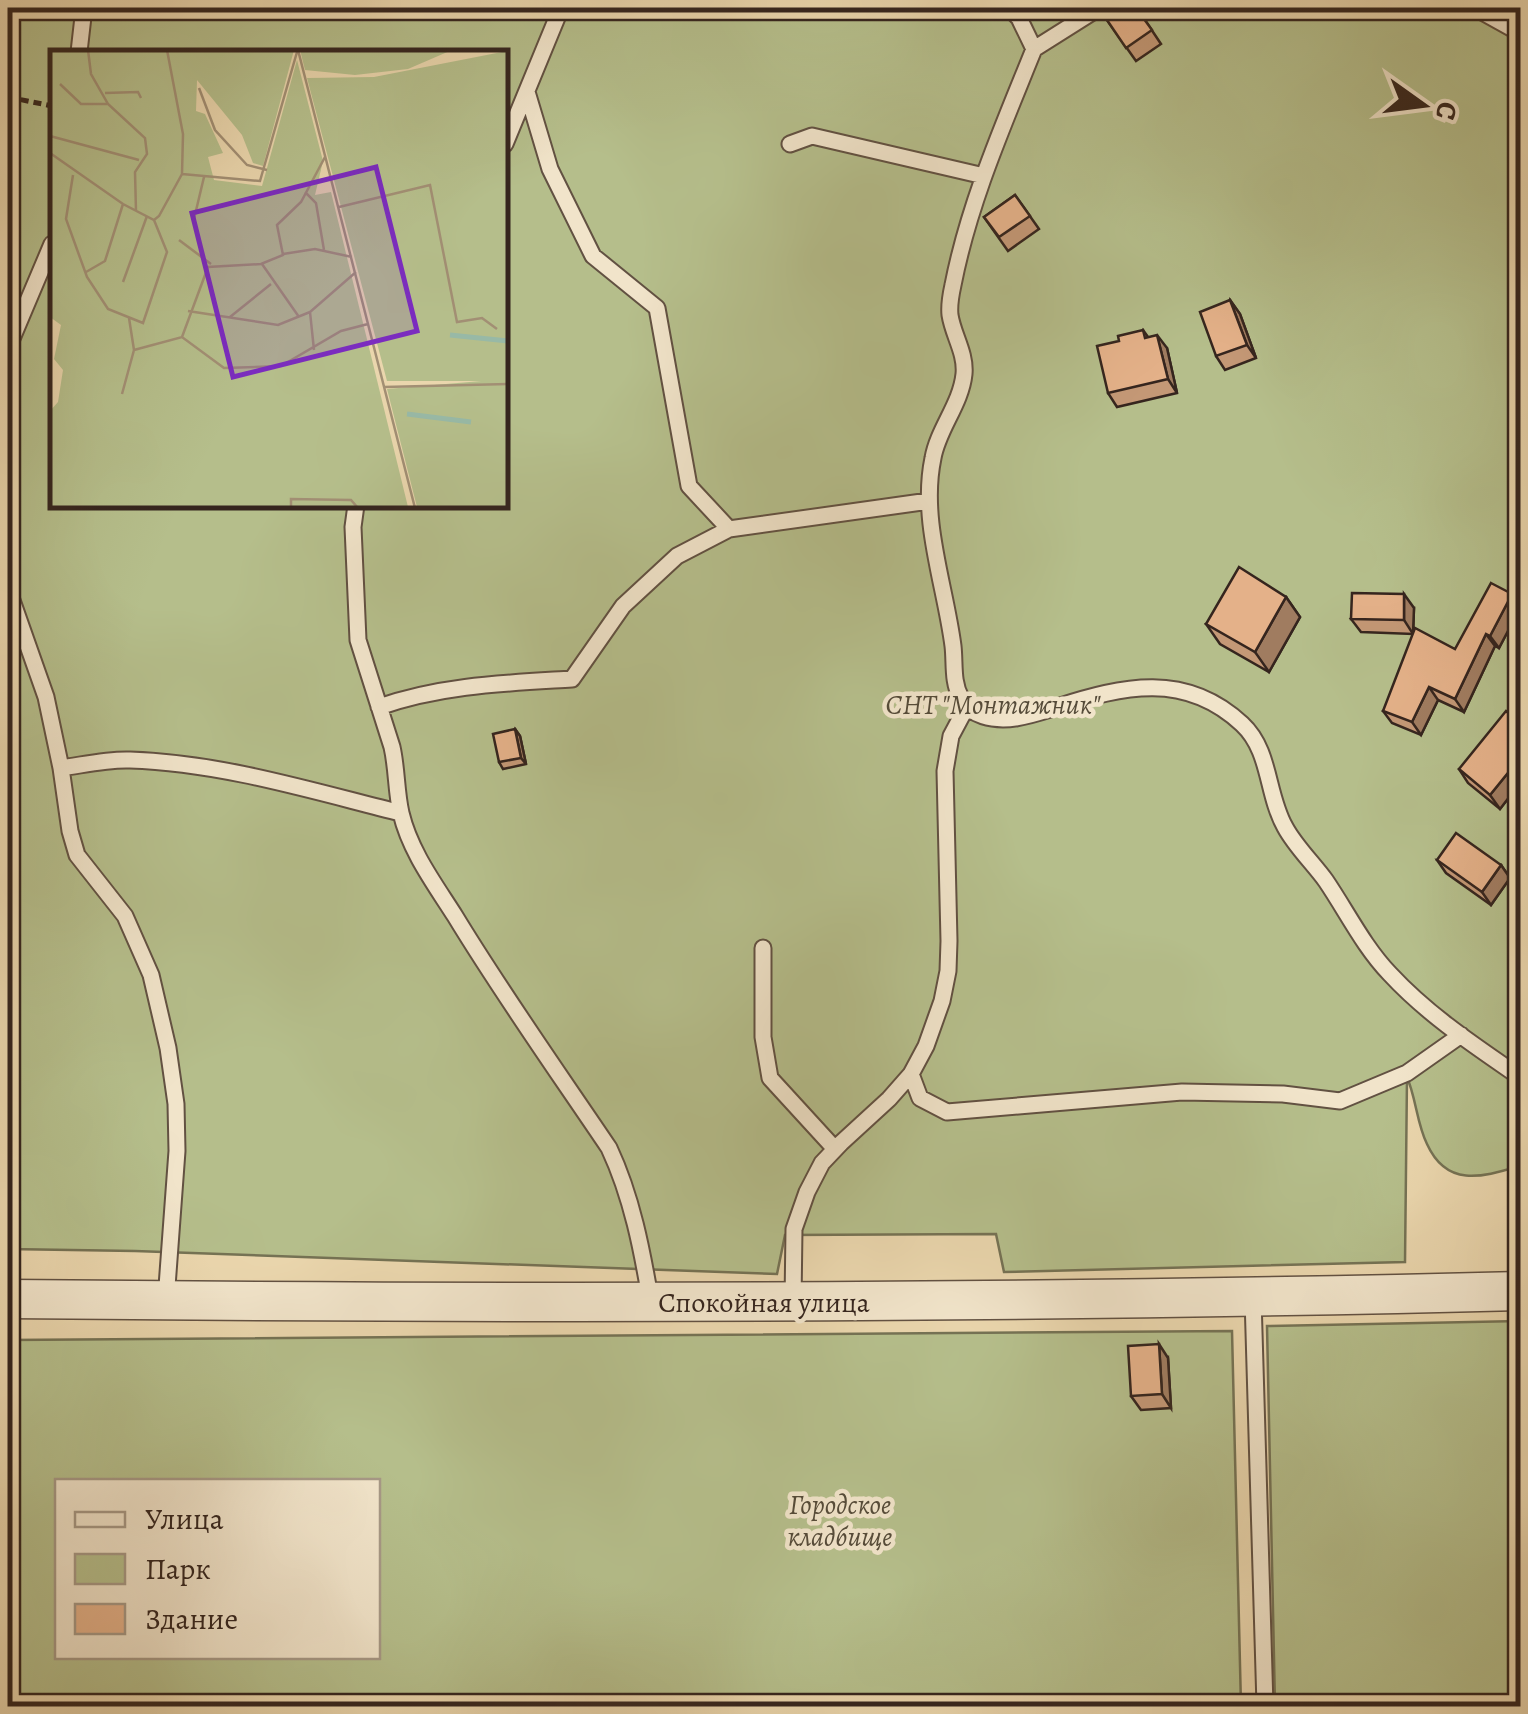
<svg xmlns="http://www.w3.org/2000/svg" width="1528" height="1714" font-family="Alegreya,serif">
	<rect width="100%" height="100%" fill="#ead6ad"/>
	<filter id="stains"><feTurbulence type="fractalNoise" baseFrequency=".002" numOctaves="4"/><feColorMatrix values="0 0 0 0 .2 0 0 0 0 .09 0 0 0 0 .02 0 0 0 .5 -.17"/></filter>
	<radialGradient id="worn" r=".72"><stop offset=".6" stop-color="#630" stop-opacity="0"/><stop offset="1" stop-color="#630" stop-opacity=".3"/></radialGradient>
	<!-- green -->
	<path fill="#b5be8b" stroke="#757254" stroke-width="2.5" fill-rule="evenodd" d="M8 8H1520V1166C1482 1177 1447 1188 1427 1144 1417 1124 1416 1098 1407 1077L1405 1262 1004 1272 996 1234 785 1235 777 1274 135 1251 8 1249ZM52 52H505V505H52Z
		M1520 1321V1706H1275L1267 1326Z
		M1232 1331 1241 1706H8V1340ZM58 1482H378V1656H58Z"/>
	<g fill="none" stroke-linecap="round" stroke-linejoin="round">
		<defs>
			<path id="service" d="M1009 8 1019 18 1034 49C1003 126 969 203 953 285 951 294 949 306 950 315 953 335 966 353 964 374 961 404 938 429 933 458 920 520 945 584 953 646 955 663 952 682 961 698 966 707 974 713 983 716 1008 724 1034 714 1057 707 1123 686 1185 671 1242 724 1271 751 1266 793 1285 827 1295 846 1313 863 1326 881 1347 912 1364 947 1390 974 1428 1015 1475 1046 1520 1077
				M1475 8 1520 33
				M1034 49 1099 8
				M79 52 84 8
				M527 92 550 169 593 256 657 308 689 486 729 529
				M505 144 561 8
				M790 144 812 136 984 176
				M8 348 52 244
				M356 505 353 527 358 640 392 747C397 769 396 791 401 813
				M8 589 46 697 61 768 70 831 77 855 125 916 151 975 168 1048 176 1104 177 1151 166 1300
				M379 707C441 685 507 683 572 679L623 606 677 556 729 529 929 501
				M61 768C83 765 107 759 130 760 222 763 312 791 401 813 410 851 434 883 455 916 503 995 557 1071 609 1148 632 1197 642 1250 651 1303
				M763 948V1037L770 1078 835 1149
				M911 1074 920 1098 947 1112 1182 1092 1283 1094 1340 1101 1407 1073 1461 1035
				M1253 1298 1265 1706
				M793 1302 794 1229 807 1192 822 1163 841 1143 889 1099 911 1074 926 1046 942 1001 948 971 949 941 945 771 951 736 967 706"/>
			<path id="tertiary" d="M8 1299C512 1304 1016 1304 1520 1291"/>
		</defs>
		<!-- service casing -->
		<use href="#service" stroke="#625142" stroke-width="19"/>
		<!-- tertiary casing -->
		<use href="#tertiary" stroke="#625142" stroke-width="41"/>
		<!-- path -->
		<path stroke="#35251e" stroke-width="5" stroke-dasharray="8 5" stroke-linecap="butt" d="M8 97 52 106"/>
		<!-- service -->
		<use href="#service" stroke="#f1e4ca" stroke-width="15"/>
		<!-- tertiary -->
		<use href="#tertiary" stroke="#f1e4ca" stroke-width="38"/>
	</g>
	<!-- wall -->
	<path fill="#c49876" stroke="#35251e" stroke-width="2.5" d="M1137 8 1161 44 1136 61 1107 20Z
		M1015 195 1039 229 1008 251 984 217Z
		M1230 300 1240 314 1256 358 1225 370 1216 356Z
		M1143 330 1148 337 1167 348 1177 393 1117 407 1108 393Z
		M1512 594 1520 608 1499 648 1495 646 1464 712 1438 700 1421 735 1392 723 1383 711 1455 649Z
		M1286 597 1300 617 1269 672 1220 644 1206 624Z
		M1414 608 1413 634 1361 632 1351 619Z
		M1520 723V783L1500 809 1468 783 1459 769Z
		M515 729 520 736 526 764 503 769 499 762Z
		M1437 860 1501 865 1510 878 1491 905 1446 873Z
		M1168 1358 1171 1408 1141 1410 1131 1396Z"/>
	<!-- shaded-wall -->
	<path fill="#a07c60" stroke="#35251e" stroke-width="2.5" d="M1230 300 1240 314 1256 358 1247 345Z
		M1157 335 1167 348 1177 393 1168 379Z
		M1404 594 1414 608 1413 634 1404 620Z
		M1512 594 1520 608 1499 648 1490 636Z
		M1286 597 1300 617 1269 672 1255 652Z
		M1486 634 1495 646 1464 712 1455 699Z
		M1429 687 1438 700 1421 735 1412 722Z
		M515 729 520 736 526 764 521 758Z
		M1520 758V783L1500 809 1490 795Z
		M1501 865 1510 878 1491 905 1482 892Z
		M1159 1344 1168 1358 1171 1408 1162 1394Z"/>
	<!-- building -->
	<path fill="#e4b189" stroke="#35251e" stroke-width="2.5" d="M1125 8H1136L1152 30 1126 48 1107 20Z
		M1015 195 1030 216 999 237 984 217Z
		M1230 300 1247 345 1216 356 1200 312Z
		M1143 330 1145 338 1157 335 1168 379 1108 393 1097 346 1119 341 1118 336Z
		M1239 567 1286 597 1255 652 1206 624Z
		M1491 583 1512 594 1490 636 1486 634 1455 699 1429 687 1412 722 1383 711 1415 628 1455 649Z
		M1352 593 1404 594V620L1351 619Z
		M1506 711 1520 723V758L1490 795 1459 769Z
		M515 729 521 758 499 762 493 734Z
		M1456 833 1501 865 1482 892 1437 860Z
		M1159 1344 1162 1394 1131 1396 1128 1346Z"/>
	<g text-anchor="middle" stroke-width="9" stroke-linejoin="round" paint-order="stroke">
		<!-- park labels -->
		<g font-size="28" font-style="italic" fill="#554b39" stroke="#f1e4ca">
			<text x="993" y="714">СНТ "Монтажник"</text>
			<text x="840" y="1514">Городское<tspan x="840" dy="32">кладбище</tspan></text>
		</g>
		<!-- street labels -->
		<g font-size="28" fill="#35251e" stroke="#f1e4ca">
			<text x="764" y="1312">Спокойная улица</text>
		</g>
	</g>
	<!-- overview -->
	<g transform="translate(50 50)">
		<rect width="458" height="458" fill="#ead6ad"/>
		<path d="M0 0H244L213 116 203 113 192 85 147 30 146 61 155 64 173 103 158 107 164 130 212 136 247 10 273 111 265 145 281 142 358 457H0V361L8 352 13 320 4 309 11 275 0 267ZM250 0H402L358 19 305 25 255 20ZM457 1V457H367L337 339 431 331H337L257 28 324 27Z" fill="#b5be8b"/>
		<path fill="none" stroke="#98b9a6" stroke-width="5" d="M400 285 458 291M357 364 421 372"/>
		<path fill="none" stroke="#a28f74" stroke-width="2.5" d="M38 0 41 24 58 54 95 88 97 104 85 122 86 161M248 0 365 458M10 34 31 54H58M149 38 165 80 197 115 217 120M55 43 88 42 91 48M0 86 89 110M0 103 73 154 104 170 109 166 132 124 133 84 117 0M132 124 210 131 247 2M23 125 16 169 37 227 58 259 93 273 117 202 104 170M255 142 266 153 274 200M289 157 380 135 407 272 432 268 447 279M144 169 154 127M129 190 161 214M233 204 265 199 302 207M212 214 249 267M36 222 55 211 73 154M73 232 97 166M138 261 228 275 260 262M180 267 221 234M132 287 158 217 211 214 233 205 227 175 251 152 275 107M84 300 132 287 174 318 231 316 291 281 318 274M264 300 260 262 306 222M334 337 458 334M72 344 84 300 79 268M241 458V449L301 450 308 458"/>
		<path fill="#7b2cbf" fill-opacity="0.15" stroke="#7b2cbf" stroke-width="5" d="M326 117 367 281 183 327 142 163Z"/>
		<rect width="458" height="458" fill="none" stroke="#35251e" stroke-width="5"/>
	</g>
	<!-- margin -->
	<rect width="1528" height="1714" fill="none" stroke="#ead6ad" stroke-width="40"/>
	<rect x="10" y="10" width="1508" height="1694" fill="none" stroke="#35251e" stroke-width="5"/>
	<rect x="20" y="20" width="1488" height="1674" fill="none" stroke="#35251e" stroke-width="2.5"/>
	<!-- legend -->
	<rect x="55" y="1479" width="325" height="180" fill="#f1e4ca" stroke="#a69885" stroke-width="2.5"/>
	<rect x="75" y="1512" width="50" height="15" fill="#f1e4ca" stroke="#a69885" stroke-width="2.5"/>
	<text x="145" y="1529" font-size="30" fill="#35251e">Улица</text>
	<rect x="75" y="1554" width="50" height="30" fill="#b5be8b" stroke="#a69885" stroke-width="2.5"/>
	<text x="145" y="1579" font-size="30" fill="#35251e">Парк</text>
	<rect x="75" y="1604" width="50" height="30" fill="#e4b189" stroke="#a69885" stroke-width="2.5"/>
	<text x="145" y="1629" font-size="30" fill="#35251e">Здание</text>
	<!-- north arrow -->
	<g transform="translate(1423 105) rotate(104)" stroke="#f1e4ca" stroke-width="8" paint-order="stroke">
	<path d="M0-8L18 38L0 25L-18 38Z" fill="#35251e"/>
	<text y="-15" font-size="28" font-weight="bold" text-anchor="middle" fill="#35251e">С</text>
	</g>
	<rect width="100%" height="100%" filter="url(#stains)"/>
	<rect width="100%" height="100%" fill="url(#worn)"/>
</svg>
